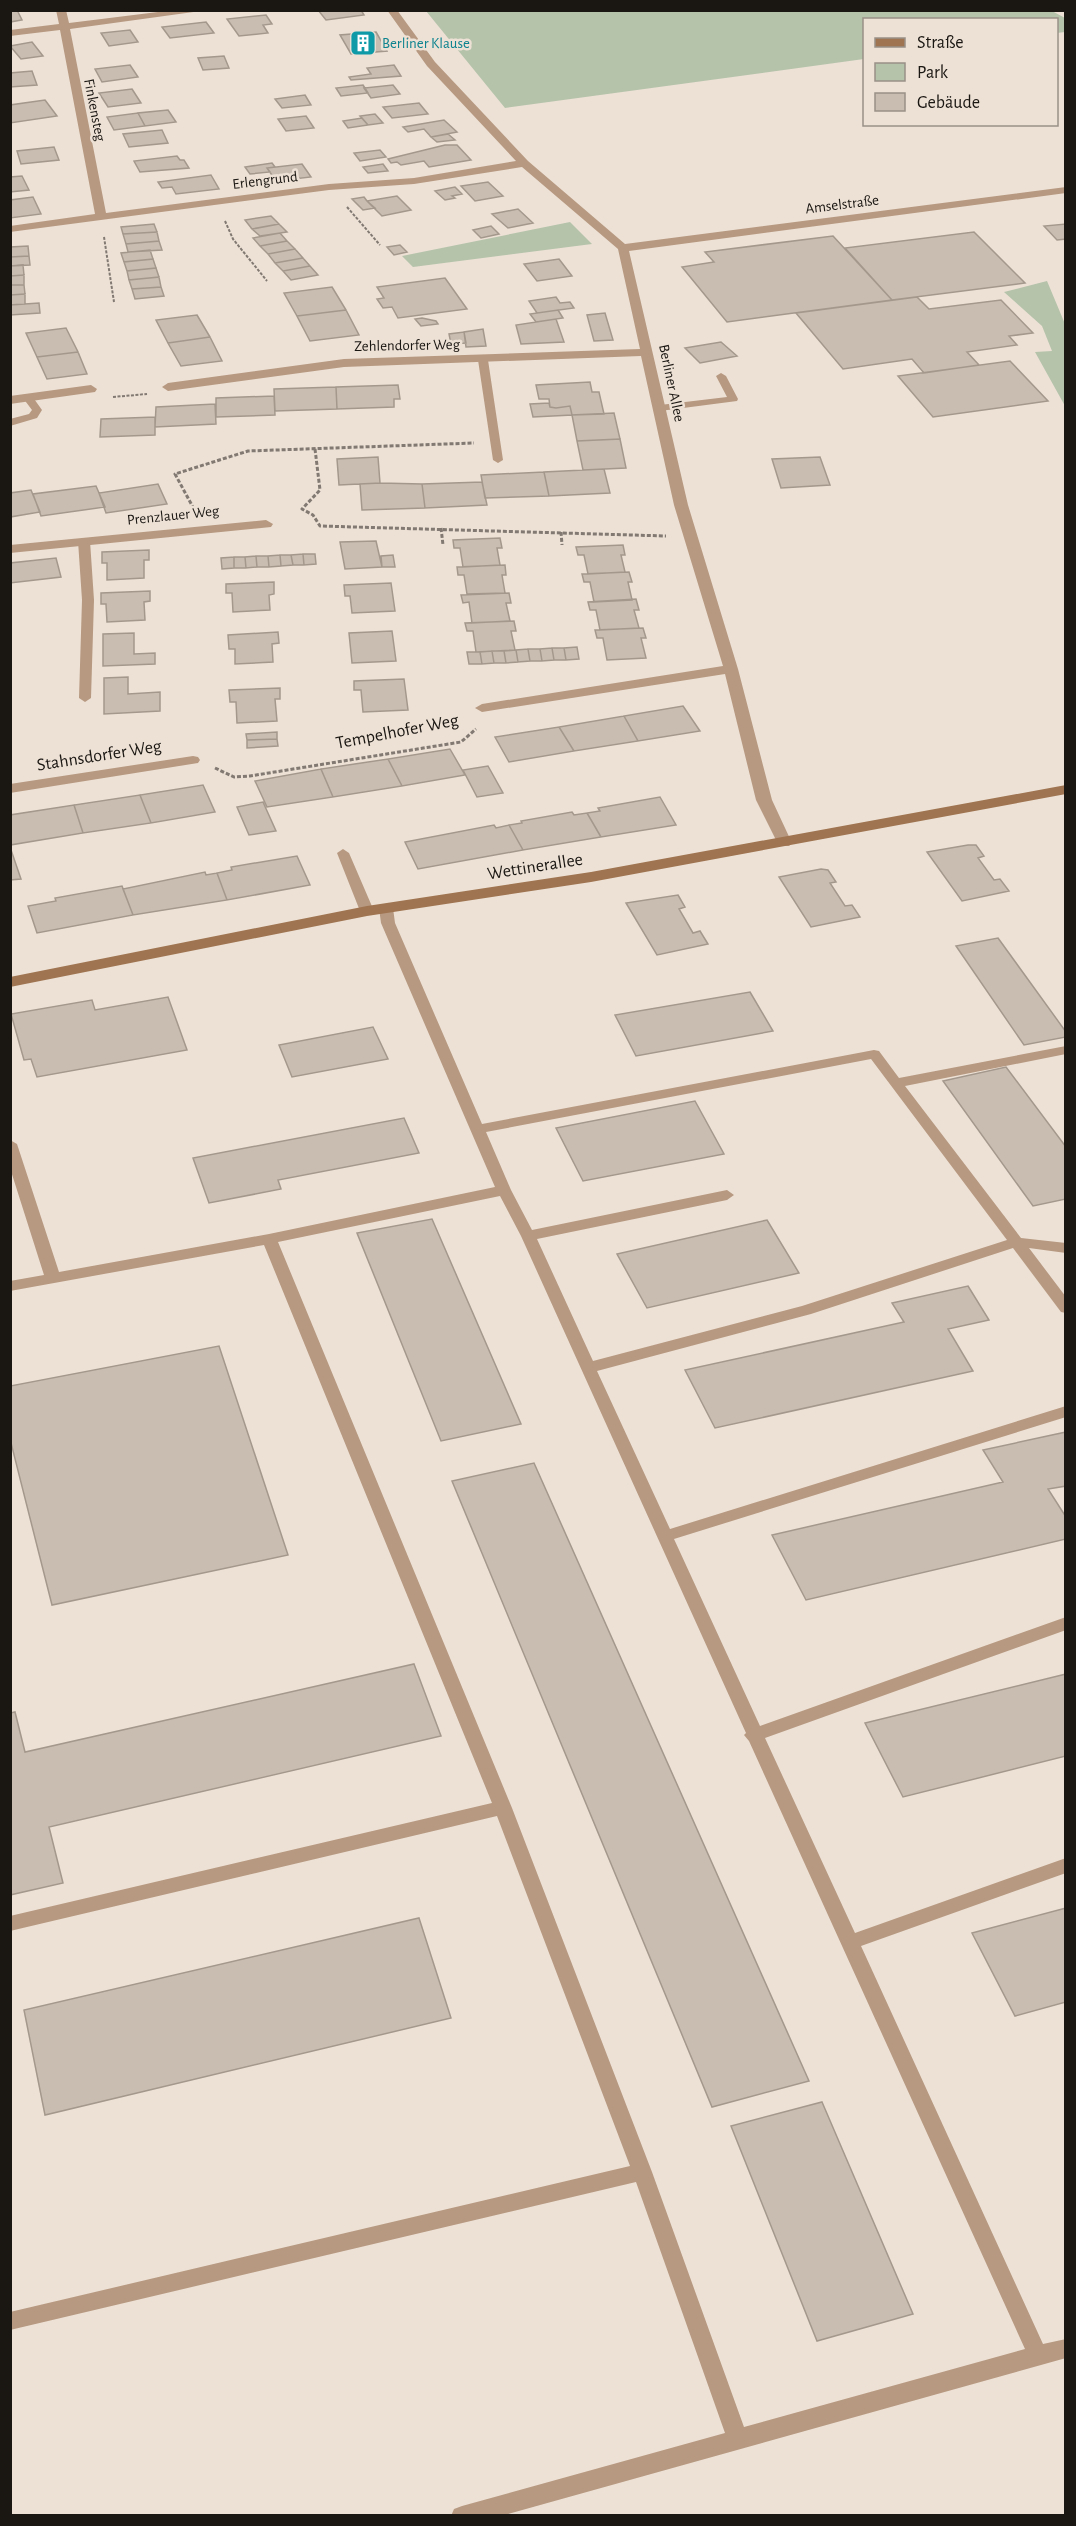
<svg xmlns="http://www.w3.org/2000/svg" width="1076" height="2526" font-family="'Alegreya Sans',sans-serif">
	<rect width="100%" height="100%" fill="#ede1d5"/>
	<!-- green -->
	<path fill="#b5c3ab" d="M1052 11 1065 18V32L1057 33 1056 20H864V59L505 108 426 11Z
		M570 222 592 244 413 267 402 256Z
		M1047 281 1065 324V406L1035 352 1052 351 1042 326 1004 292Z"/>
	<!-- building -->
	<path fill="#c9bdb1" stroke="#a4988d" stroke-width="1.5" d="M10 10H17L22 20 10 22Z
		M318 10H361L364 15 326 20Z
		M266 15 272 24 263 25 268 33 239 36 227 19Z
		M206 22 214 33 170 38 162 27Z
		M130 30 138 42 109 46 101 33Z
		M376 32 387 51 351 54 340 35Z
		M32 42 43 56 21 59 10 46Z
		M224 56 229 68 203 70 198 58Z
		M130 65 138 77 102 82 95 69Z
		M394 65 401 76 351 80 349 77 371 74 367 68Z
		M32 71 37 85 10 87V73Z
		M363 85 368 93 341 96 336 88Z
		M393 85 400 94 371 98 364 88Z
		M132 89 141 103 108 107 99 93Z
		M305 95 311 105 282 108 275 99Z
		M45 100 57 116 10 123V105Z
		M419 103 428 114 392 118 383 107Z
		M168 110 176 122 145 126 138 113Z
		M138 113 145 126 114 130 107 117Z
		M375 114 383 123 368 125 360 116Z
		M306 116 314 128 286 131 278 119Z
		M362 118 368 125 348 128 343 121Z
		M444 120 457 132 431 137 424 129 408 132 403 127Z
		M162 130 168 143 129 147 123 134Z
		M448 134 455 140 437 142 431 137Z
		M445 145H457L471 160 429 167 424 161 401 165 397 162 391 163 388 159Z
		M54 147 59 160 21 164 17 151Z
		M380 150 386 157 360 161 354 153Z
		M177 156 180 160H184L189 168 140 172 134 161Z
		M272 163 275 167 267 168 270 172 250 174 245 167Z
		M302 164 311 177 276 181 267 168Z
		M383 164 388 171 368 173 363 167Z
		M211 175 219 189 176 194 172 187 162 188 158 182Z
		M22 176 29 190 10 192V177Z
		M488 182 503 196 475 201 461 186Z
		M455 187 462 194 452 196 455 198 445 200 435 191Z
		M397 196 411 210 382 216 367 201Z
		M33 197 41 214 10 218V200Z
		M364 197 367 201 375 208 363 210 352 199Z
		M518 209 533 223 508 228 492 214Z
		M271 216 279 224 252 229 245 220Z
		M154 224 157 232 123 234 121 227Z
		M279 224 287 232 260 236 252 229Z
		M1066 224V239L1057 240 1044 226Z
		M491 226 499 234 481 238 473 230Z
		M157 232 159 241 126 244 123 234Z
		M974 232 1025 283 892 300 845 248Z
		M280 233 287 241 260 246 253 238Z
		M833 236 892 300 727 322 682 267 714 262 705 252Z
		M159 241 162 250 128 252 126 244Z
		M287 241 295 249 268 254 260 246Z
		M400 245 407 252 394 255 387 247Z
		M28 246 29 256 10 257V247Z
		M295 249 303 258 275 263 268 254Z
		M150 250 153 259 124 262 121 253Z
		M29 256 30 265 10 266V257Z
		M303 258 310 266 283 271 275 263Z
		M153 259 156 268 127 271 124 262Z
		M559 259 572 276 537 281 524 264Z
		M23 265 24 275 10 276V266Z
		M310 266 318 275 291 280 283 271Z
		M156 268 159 277 129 280 127 271Z
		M24 275V285H10V276Z
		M159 277 161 287 132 289 129 280Z
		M445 278 467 309 398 318 392 307 383 308 377 299 384 298 377 287Z
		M10 285H24L25 294 10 295Z
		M161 287 164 296 135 299 132 289Z
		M332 287 346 310 297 316 284 293Z
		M25 294V304L10 305V295Z
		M556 297 560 303 570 302 574 308 537 313 529 301Z
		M917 297 929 309 1001 300 1033 333 1009 336 1017 345 967 352 979 365 924 373 912 359 843 369 796 313Z
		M39 303 40 313 10 315V305Z
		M346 310 359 335 310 341 297 316Z
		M558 310 563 318 536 322 530 314Z
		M605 313 613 340 594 341 587 315Z
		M197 315 210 337 168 343 156 320Z
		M422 318 436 321 438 324 421 326 415 319Z
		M556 319 564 342 521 344 516 325Z
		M66 328 78 352 37 357 26 333Z
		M483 329 486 346 466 347 464 332Z
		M464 332 466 343 451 344 449 334Z
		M210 337 222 361 181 366 168 343Z
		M721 342 737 356 700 363 685 348Z
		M78 352 87 374 47 379 37 357Z
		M1010 361 1048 401 933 417 898 376Z
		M590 382 592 392H599L604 414 572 415 570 406 556 408 550 407 549 399H539L536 385Z
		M398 385 400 399H394V407L337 409 336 387Z
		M336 387 337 409 275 411 274 389Z
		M274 396 275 415 216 417V398Z
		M549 403 550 407 556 408 570 406 572 415 533 417 530 404Z
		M215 404 216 424 155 427 156 407Z
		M614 413 620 439 577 441 572 415Z
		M155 417V435L100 437 101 419Z
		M620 439 626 468 583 470 577 441Z
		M378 457 380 483 339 485 337 459Z
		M820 457 830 485 781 488 772 459Z
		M604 469 610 493 549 496 544 472Z
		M544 472 549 496 485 498 481 475Z
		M482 482 487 505 425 508 422 484Z
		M380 483 422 484 425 508 362 510 360 484Z
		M158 484 167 504 106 513 99 493Z
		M96 486 105 507 41 516 33 494Z
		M31 490 40 512 10 517V493Z
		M500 538 502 548H497L500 565 463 567 460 548H454L453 540Z
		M376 541 382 567 345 569 340 542Z
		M623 545 625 555H621L625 572 588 574 584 555H578L576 547Z
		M149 550V560H144V578L107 580V563H102V552Z
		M303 554 304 565H293L291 555Z
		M303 554H315L316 564 304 565Z
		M280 555 281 566 269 567 268 556Z
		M280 555H291L293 565 281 566Z
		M393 555 395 567H382L381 556Z
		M256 556 257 567 246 568 245 557Z
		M256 556H268L269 567H257Z
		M234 557V568L222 569 221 558Z
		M234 557H245L246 568H234Z
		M56 558 61 577 10 583V563Z
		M505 565 506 575H502L505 593 467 594 464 575H458L457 567Z
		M629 572 632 582H628L632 600 594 602 590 582H584L582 574Z
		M274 582V594L269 595 270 610 233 612 232 593H226V584Z
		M391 583 395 611 352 613 350 596H345L344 585Z
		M150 591V601L144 602 145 620 107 622 106 604H101V593Z
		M509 593 511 603H506L510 621 472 623 469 602 463 603 461 595Z
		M636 599 639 610H634L639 628 600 630 596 610H590L588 602Z
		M514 621 516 631H511L515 650 476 652 473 631H467L465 623Z
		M643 628 646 638H641L646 658 607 660 603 638H597L595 630Z
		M392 631 396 661 352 663 349 633Z
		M278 632 279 643 272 644 273 662 235 664V649H229L228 635Z
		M134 633V654L155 653V664L103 666V634Z
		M577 647 579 659 566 660 564 648Z
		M552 648 554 660 542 661 540 649Z
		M552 648H564L566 660H554Z
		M528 649 530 661 518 662 516 650Z
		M528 649H540L542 661H530Z
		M516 650 518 662 506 663 504 651Z
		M492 651 494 663 482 664 480 652Z
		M492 651H504L506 663H494Z
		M467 652H480L482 664H469Z
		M128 677V694L160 692V711L104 714V678Z
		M404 679 408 710 363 712 361 690H354V681Z
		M280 688V699H275L277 721 237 723 236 702H230L229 690Z
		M683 706 700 731 638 741 624 716Z
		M624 716 638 741 574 751 559 727Z
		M559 727 574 751 509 762 495 737Z
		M277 732V739L247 740 246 734Z
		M277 739 278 746 247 748V740Z
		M450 749 465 775 402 786 388 759Z
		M388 759 402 786 333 797 321 769Z
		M488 766 503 793 477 797 463 770Z
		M321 769 333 797 267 807 255 781Z
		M203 785 215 812 151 823 140 795Z
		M140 795 151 823 83 833 74 805Z
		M660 797 676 825 601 837 587 813 600 811 598 808Z
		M263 802 276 831 249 835 237 807Z
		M74 805 83 833 10 845V815Z
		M572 812 574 815 587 813 601 837 523 850 509 825 522 823 521 821Z
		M494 825 496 828 509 825 523 850 418 869 405 842Z
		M968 845H976L984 856 978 858 994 880 1000 879 1009 891 962 901 927 852Z
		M10 847 21 879 10 880Z
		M297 856 310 885 227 900 217 873 232 870 231 867Z
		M821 869 828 870 836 882 830 883 845 906 852 905 860 917 811 927 779 877Z
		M205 872 206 875 217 873 227 900 133 915 123 889Z
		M122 886 133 915 37 933 28 906 56 901 55 898Z
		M678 895 685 907 679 909 693 933 700 931 708 944 657 955 626 903Z
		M998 938 1066 1032V1037L1024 1045 956 946Z
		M750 992 773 1031 636 1056 615 1015Z
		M168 997 187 1050 37 1077 31 1059 24 1060 11 1014 92 1000 95 1010Z
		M373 1027 388 1059 292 1077 279 1045Z
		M1006 1067 1066 1147V1199L1033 1206 943 1081Z
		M695 1101 724 1154 583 1181 556 1128Z
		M404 1118 419 1153 278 1180 281 1189 209 1203 193 1158Z
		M432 1219 521 1424 441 1441 357 1233Z
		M767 1220 799 1273 647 1308 617 1254Z
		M968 1286 989 1320 948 1329 973 1371 715 1428 685 1370 904 1322 892 1303Z
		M219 1346 288 1555 52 1605 10 1439V1386Z
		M1066 1432V1486L1048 1489 1066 1517V1539L806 1600 772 1535 1003 1482 983 1450Z
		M534 1463 809 2081 712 2107 452 1481Z
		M414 1664 441 1736 49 1827 63 1883 10 1895V1713L15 1712 25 1752Z
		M1066 1674V1756L903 1797 865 1723Z
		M1066 1908V2002L1015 2016 972 1933Z
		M419 1918 451 2018 45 2115 24 2010Z
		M822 2102 913 2314 817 2341 731 2126Z"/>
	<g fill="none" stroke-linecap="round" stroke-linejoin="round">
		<!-- path-far1 -->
		<path stroke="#817972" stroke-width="2" stroke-dasharray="3 1.5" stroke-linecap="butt" d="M347 207 380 245
			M225 221 233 239 267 281
			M104 237 114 302
			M113 397 147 394"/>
		<!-- path -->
		<path stroke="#817972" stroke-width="3" stroke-dasharray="4 2" stroke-linecap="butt" d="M315 449 320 490 302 509 313 515 320 526 666 536
			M194 509 175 474 248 451 474 443
			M441 528 443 545
			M561 532 562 545
			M215 768 234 777 250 776 461 742 476 729"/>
		<!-- lane -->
		<path fill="#b79981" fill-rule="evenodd" d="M483 357 488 360 503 460 498 463 493 460 478 360Z
			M721 373 726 376 738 399 737 401 660 411 655 408 660 405 727 397 716 376Z
			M24 396H32L42 410 37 418 10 426V419L29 414 32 410 23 398Z
			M84 538 90 541 94 600 91 698 85 702 79 698 82 600 78 541Z
			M343 849 349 853 374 911 372 914H362L360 911 337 853Z
			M386 904 393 908 395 923 482 1124 874 1050 879 1051 899 1078 1066 1046V1054L905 1086 1021 1238 1066 1243V1253L1029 1248 1066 1297V1313L1061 1312 1013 1248 811 1314 597 1371 670 1529 1066 1406V1417L674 1539 760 1726 1066 1617V1630L765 1738 855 1933 1066 1858V1873L861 1946 1043 2344 1066 2339V2358L501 2516H451L454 2509 462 2506 725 2433 636 2182 10 2330V2312L630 2166 497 1816 10 1931V1916L492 1803 264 1245 10 1291V1281L44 1275 10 1168V1140L17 1144 59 1272 269 1234 495 1187 381 923 379 908ZM871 1059 1007 1240 802 1306 593 1361 537 1239 727 1200 734 1195 727 1190 532 1230 511 1190 486 1132ZM500 1196 521 1236 746 1733 744 1735 749 1741 1025 2349 744 2427 652 2172 512 1808 278 1242Z"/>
		<!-- street -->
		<path fill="#b79981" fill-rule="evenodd" d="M56 10H66L69 23 174 10H208L70 29 106 213 329 184 414 178 516 161 427 66 387 10H397L435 62 528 161 625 244 1066 187V193L629 251 688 505 738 669 772 800 792 843 789 846H779L756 800 725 674 482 712 475 708 482 704 723 666 674 505 641 356 344 367 168 391 162 387 168 383 344 359 640 349 618 249 522 167 414 184 329 190 10 232V226L95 214 60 30 10 36V30L59 24Z
			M91 385 97 389 95 392 10 404V396Z
			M266 520 273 524 271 527 10 553V545Z
			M193 756 198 757 200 760 198 763 10 793V784Z"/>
		<!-- secondary -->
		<path fill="#9f7450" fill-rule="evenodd" d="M1066 785V794L591 882 367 916 10 987V977L367 906 591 872Z"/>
	</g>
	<!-- icons -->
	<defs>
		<symbol id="building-square" viewBox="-11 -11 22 22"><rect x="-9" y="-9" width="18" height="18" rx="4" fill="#0f9aa8" stroke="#ede1d5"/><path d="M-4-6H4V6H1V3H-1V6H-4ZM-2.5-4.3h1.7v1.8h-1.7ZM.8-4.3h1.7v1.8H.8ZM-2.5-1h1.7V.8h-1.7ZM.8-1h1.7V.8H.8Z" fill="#fff"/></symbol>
	</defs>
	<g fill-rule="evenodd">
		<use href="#building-square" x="348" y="28" width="30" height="30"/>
	</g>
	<g text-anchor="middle" stroke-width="5" stroke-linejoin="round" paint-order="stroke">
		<!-- far-culture labels -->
		<g font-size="15" fill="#0d838f" stroke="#ede1d5" text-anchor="start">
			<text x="382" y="48">Berliner Klause</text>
		</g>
		<!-- far-street labels -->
		<g font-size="15" fill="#1a1612" stroke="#ede1d5">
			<text transform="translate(95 110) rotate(79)" y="5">Finkensteg</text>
			<text transform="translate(265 180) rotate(-7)" y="5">Erlengrund</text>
			<text transform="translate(842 204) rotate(-7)" y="5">Amselstraße</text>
			<text transform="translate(407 345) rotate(-1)" y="5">Zehlendorfer Weg</text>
			<text transform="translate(672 383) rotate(78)" y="5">Berliner Allee</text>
			<text transform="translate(173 515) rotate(-6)" y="5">Prenzlauer Weg</text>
		</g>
		<!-- street labels -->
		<g font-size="18" fill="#1a1612" stroke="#ede1d5">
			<text transform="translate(397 731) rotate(-11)" y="6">Tempelhofer Weg</text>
			<text transform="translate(99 755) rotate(-9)" y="6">Stahnsdorfer Weg</text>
			<text transform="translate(535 866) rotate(-9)" y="6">Wettinerallee</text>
		</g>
	</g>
	<!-- border -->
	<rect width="1076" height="2526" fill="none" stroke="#1a1612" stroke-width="24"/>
	<!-- legend -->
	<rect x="863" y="18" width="195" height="108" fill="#ede1d5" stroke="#999087" stroke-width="1.5"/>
	<rect x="875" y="38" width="30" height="9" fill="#9f7450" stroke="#999087" stroke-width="1.5"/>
	<text x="917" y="48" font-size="18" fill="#1a1612">Straße</text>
	<rect x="875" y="63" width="30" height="18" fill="#b5c3ab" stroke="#999087" stroke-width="1.5"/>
	<text x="917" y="78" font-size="18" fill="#1a1612">Park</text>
	<rect x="875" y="93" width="30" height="18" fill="#c9bdb1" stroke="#999087" stroke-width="1.5"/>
	<text x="917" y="108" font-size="18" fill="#1a1612">Gebäude</text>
</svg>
